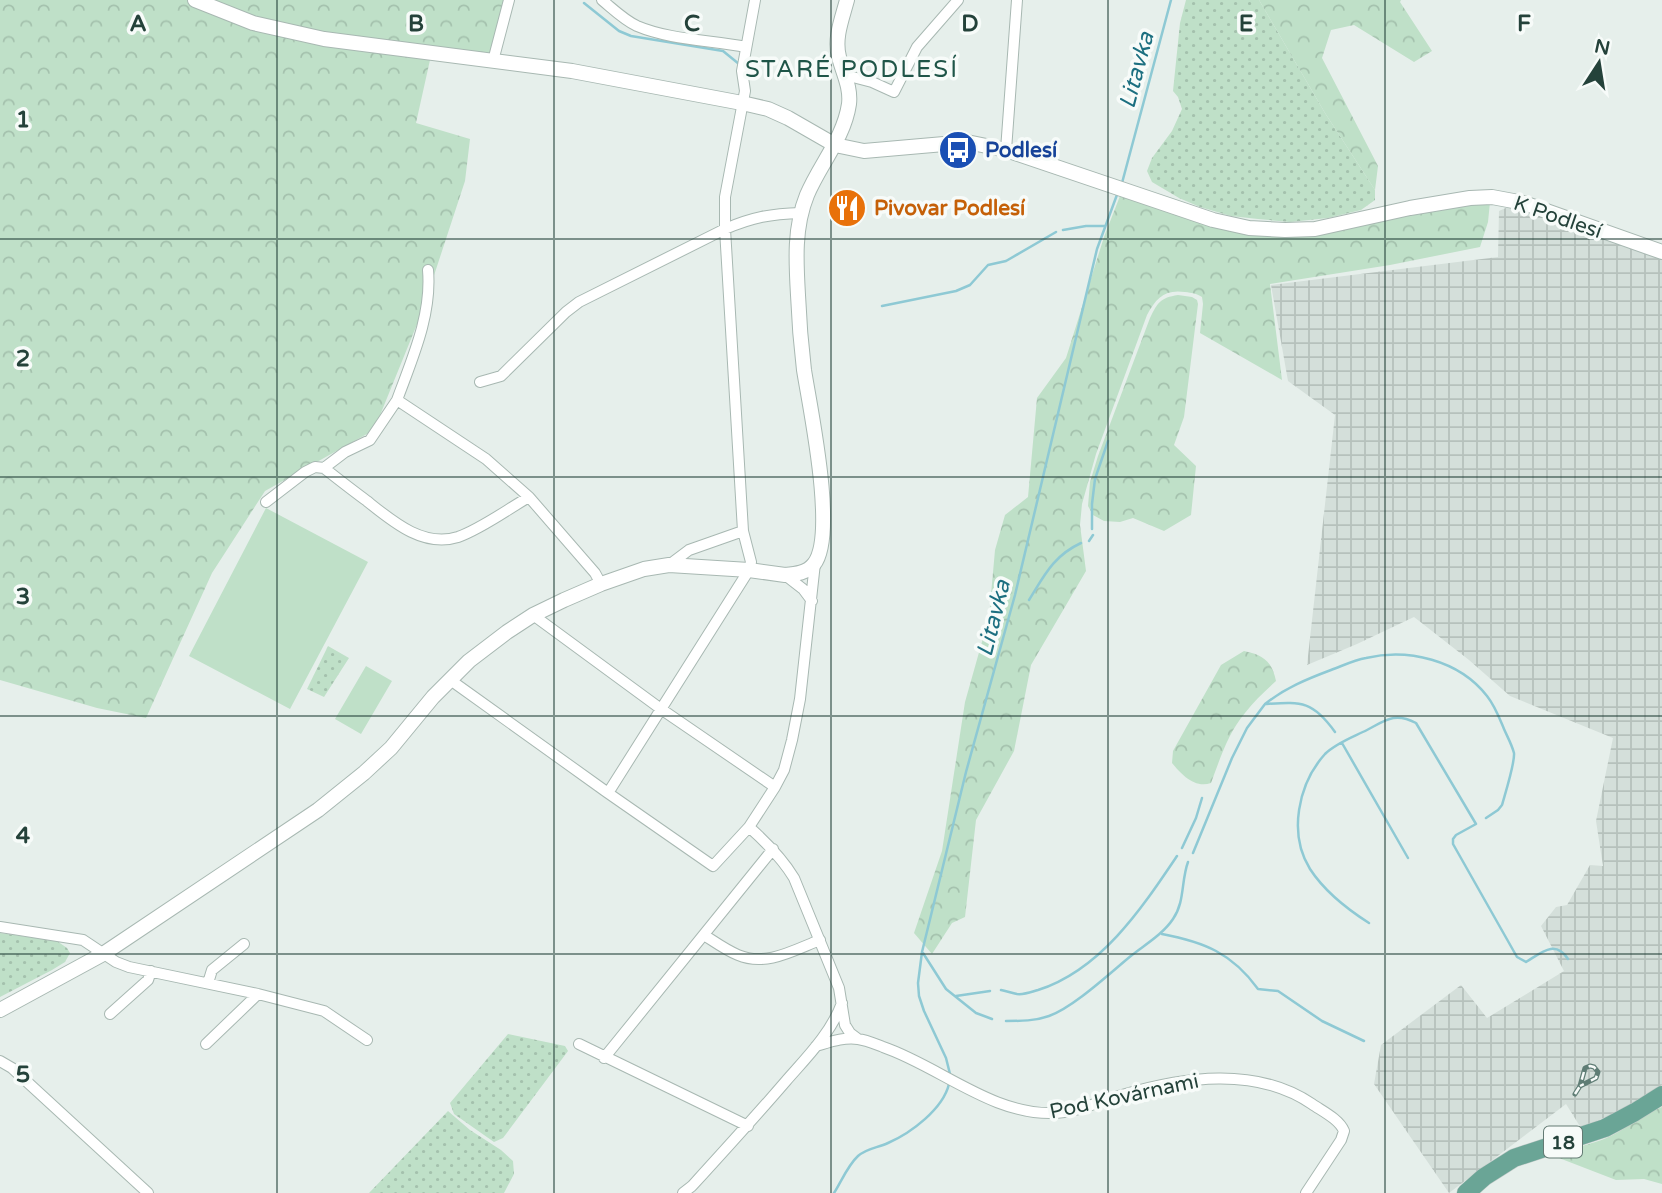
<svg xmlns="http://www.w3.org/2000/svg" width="1662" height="1193" font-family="'Varela Round',sans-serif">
	<defs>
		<pattern id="industrial-grid" width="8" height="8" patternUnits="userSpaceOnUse" patternTransform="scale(1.75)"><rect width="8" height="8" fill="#d4dfda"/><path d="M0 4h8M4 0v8" fill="none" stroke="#b6c1bc"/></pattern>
		<pattern id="green-dots" width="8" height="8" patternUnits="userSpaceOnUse" patternTransform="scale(1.75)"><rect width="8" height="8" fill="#bfe0c8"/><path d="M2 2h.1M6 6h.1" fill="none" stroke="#a4c1ad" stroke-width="1.8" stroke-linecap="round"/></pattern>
		<pattern id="forest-crowns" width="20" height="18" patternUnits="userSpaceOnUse" patternTransform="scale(1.75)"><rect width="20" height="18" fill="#bfe0c8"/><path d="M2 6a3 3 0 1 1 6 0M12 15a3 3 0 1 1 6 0" fill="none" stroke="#a4c1ad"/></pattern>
	</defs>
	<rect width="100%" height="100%" fill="#e6efeb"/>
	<!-- industrial -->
	<path fill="url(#industrial-grid)" d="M1510 206 1662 259V1085L1635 1104 1581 1128 1566 1104 1449 1193 1374 1084 1381 1045 1461 985 1487 1018 1564 971 1541 926 1556 907 1567 905 1590 865 1603 866 1596 821 1613 738 1510 696 1469 660 1414 617 1357 644 1307 665 1335 415 1288 381 1271 285 1498 257 1499 211Z"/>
	<!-- green -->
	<path fill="url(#green-dots)" d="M1186 0H1259L1325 113 1375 190V200L1361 210 1328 218 1290 222 1258 219 1231 216 1200 207 1179 198 1152 182 1147 171 1152 158 1172 131 1182 109 1178 97 1173 91 1180 23Z
		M328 646 349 658 324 697 307 689Z
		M0 933 57 941 67 948 70 953 65 962 52 970 0 997Z
		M508 1034 565 1046 568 1051 503 1138 494 1142 454 1114 450 1103Z
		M448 1111 470 1130 501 1150 513 1161 514 1174 504 1193H369Z"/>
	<!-- forest -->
	<path fill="url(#forest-crowns)" d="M0 0H505L489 56 432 51 416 123 470 139 465 181 422 312 374 430 265 491 212 573 146 718 97 708 0 680Z
		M1259 0H1401L1400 2 1432 51 1414 62 1354 25 1331 30 1322 58 1378 166 1375 190 1325 113Z
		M1120 196 1205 223 1291 236 1490 202 1488 222 1480 247 1390 265 1270 284 1282 380 1200 333 1203 304 1202 297C1196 293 1192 293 1185 292 1165 289 1156 298 1147 315L1096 454 1082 504 1080 525 1086 571 1031 665 1014 751 976 820 965 917 952 923 932 954 914 933 942 851 965 702 989 617 995 550 1005 515 1028 497 1037 398 1066 358 1104 237Z
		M1178 295 1192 297 1197 300 1198 304 1184 417 1174 445 1196 466 1191 515 1164 531 1133 518 1120 522 1104 521 1093 515 1088 506 1090 482 1098 456 1150 318C1158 302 1160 298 1178 295Z
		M1244 651C1263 655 1272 661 1276 681 1265 691 1254 701 1245 713 1228 733 1220 759 1211 783 1195 789 1181 774 1172 763L1173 751 1221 665Z
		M1662 1107V1184L1644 1179 1616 1180 1559 1158C1576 1145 1586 1146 1604 1139 1625 1131 1641 1114 1662 1107Z"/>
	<!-- pitch -->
	<path fill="#bfe0c8" d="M266 508 368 562 290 709 189 656Z
		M366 666 392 681 361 734 335 719Z"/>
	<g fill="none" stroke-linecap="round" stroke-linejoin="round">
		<!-- stream -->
		<path stroke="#8ec9d4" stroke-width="2.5" d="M584 3 619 31 631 36 723 51 739 64
			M1122 183 1171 0
			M1063 230 1086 226H1105
			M882 306 956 291 970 285 988 265 1006 261 1056 232
			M1092 529V504L1095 479 1108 441
			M1089 541 1093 535
			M1029 600C1044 576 1053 556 1081 543
			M1265 704C1285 688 1307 679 1331 670 1342 666 1354 660 1366 658 1408 648 1459 660 1487 696 1495 706 1499 717 1504 729 1507 736 1512 745 1514 753 1515 763 1505 794 1502 805L1498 810 1486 818
			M1342 743 1408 858
			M1182 848 1196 818 1202 798
			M1193 853 1232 758 1247 728 1265 704C1301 702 1312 700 1335 732
			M1369 923C1347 909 1325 892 1310 869 1288 834 1298 784 1325 754 1336 743 1353 737 1367 730 1386 720 1395 712 1416 723L1476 824 1456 835 1453 839V844L1517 957 1526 962C1541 953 1555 939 1568 959
			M1162 934C1204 942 1232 953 1258 989L1278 991 1322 1021 1364 1041
			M923 953 946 989 976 1013 992 1019
			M1001 990C1006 991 1012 993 1017 994 1024 995 1031 992 1038 990 1101 970 1142 908 1177 856
			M956 996 990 991
			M1006 1021C1021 1021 1035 1021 1049 1016 1074 1007 1110 973 1132 955 1146 944 1163 934 1173 919 1185 902 1181 881 1188 862
			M950 1074 946 1058 924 1011 919 996 918 983 922 952 966 772 1015 595 1097 249 1118 192
			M834 1193C841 1182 848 1165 858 1156 867 1148 877 1148 888 1143 911 1133 943 1109 949 1084"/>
		<defs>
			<path id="minor" d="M602 0C613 9 624 20 637 26 670 40 711 40 746 47
				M493 61 509 0
				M845 75 872 82 894 92 917 47 958 0
				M1006 150 1017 0
				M480 382 501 376 566 312 579 302 725 229C753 217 770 214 801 213
				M397 400C412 359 432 315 428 270
				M324 468C338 479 352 490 367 501 392 521 423 548 458 537 481 529 508 509 529 497
				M266 502 305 472 315 467 324 468 345 452 370 440 397 400 486 459 529 497 595 573 601 584
				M815 563 800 699 792 740 784 770 775 787 749 827C767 843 782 858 794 878L839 988 845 1025 850 1033 858 1039
				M669 565 689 550 743 531
				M785 575 803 589 812 601
				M533 615 661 709 775 787
				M449 679 608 793
				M749 827 713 866 608 793 749 570 751 562 743 531 725 229V197L745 91 742 71 755 0
				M0 927 83 940 116 962 129 967 258 994 324 1011 367 1040
				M704 935C715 942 726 950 738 955 766 967 794 950 820 940
				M208 983 212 970 244 944
				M110 1014 148 980 151 971
				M206 1044 258 994
				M579 1044 748 1126
				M816 1046C830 1042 843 1037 858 1039 866 1040 875 1044 883 1047 939 1066 993 1116 1055 1113 1078 1112 1100 1101 1122 1095 1183 1077 1256 1066 1312 1104 1322 1111 1339 1119 1344 1131L1341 1140 1306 1193
				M604 1058 773 849
				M0 1061 12 1068 148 1193
				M683 1193 692 1186C724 1151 755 1117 786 1081 807 1057 831 1033 842 1003"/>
			<path id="tertiary" d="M195 0 253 23 324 39 572 71 742 103 768 109 788 118 835 145 864 151 967 142 1006 150 1213 220 1249 228 1285 230 1315 229 1410 208 1470 198 1492 197 1524 203 1662 252
				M0 1010 103 954 318 810 364 773 391 748 433 697 469 661 507 632 533 615 564 600 601 584 644 569 669 565 749 570 785 575C796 574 807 573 814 564 837 535 810 408 804 370 801 345 799 320 798 295 796 261 794 227 807 195 820 164 844 138 849 104 851 87 843 73 839 57 834 38 842 19 847 0"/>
			<path id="primary" d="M1466 1193 1484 1177 1514 1158 1605 1128 1635 1112 1662 1095"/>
		</defs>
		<!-- minor casing -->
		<use href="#minor" stroke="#a8b8b2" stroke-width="12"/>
		<!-- tertiary casing -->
		<use href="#tertiary" stroke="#a8b8b2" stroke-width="16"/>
		<!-- primary casing -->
		<use href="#primary" stroke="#c2cac8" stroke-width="19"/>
		<!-- minor -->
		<use href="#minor" stroke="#fff" stroke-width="10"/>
		<!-- tertiary -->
		<use href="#tertiary" stroke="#fff" stroke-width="14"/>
		<!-- primary -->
		<use href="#primary" stroke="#6aa596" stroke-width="18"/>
		<defs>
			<path id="rail" d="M1575 1094 1580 1086 1585 1068 1590 1066 1594 1067 1598 1072 1596 1078 1580 1086"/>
		</defs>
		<!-- rail casing -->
		<use href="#rail" stroke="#5f7d75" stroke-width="5"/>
		<!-- rail -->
		<use href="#rail" stroke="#f7fbf9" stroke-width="2.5" stroke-dasharray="8" stroke-linecap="butt"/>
	</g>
	<!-- grid -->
	<path fill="none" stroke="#24423a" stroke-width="2" stroke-opacity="0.55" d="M277 0V1193M554 0V1193M831 0V1193M1108 0V1193M1385 0V1193M0 239H1662M0 477H1662M0 716H1662M0 954H1662"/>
	<!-- icons -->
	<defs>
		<symbol id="bus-disc" viewBox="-11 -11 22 22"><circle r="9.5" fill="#1a4fb4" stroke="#f7fbf9"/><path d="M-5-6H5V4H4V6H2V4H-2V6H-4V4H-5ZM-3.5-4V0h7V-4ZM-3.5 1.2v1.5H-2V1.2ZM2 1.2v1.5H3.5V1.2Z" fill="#fff"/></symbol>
		<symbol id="restaurant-disc" viewBox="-11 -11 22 22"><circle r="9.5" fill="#e8710a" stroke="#f7fbf9"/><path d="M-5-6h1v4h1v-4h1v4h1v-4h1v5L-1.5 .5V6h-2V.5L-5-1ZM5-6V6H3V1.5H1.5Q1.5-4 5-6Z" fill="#fff"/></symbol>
	</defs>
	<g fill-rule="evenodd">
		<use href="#bus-disc" x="936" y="128" width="44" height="44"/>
		<use href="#restaurant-disc" x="825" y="186" width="44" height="44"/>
	</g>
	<g text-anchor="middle" stroke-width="7" stroke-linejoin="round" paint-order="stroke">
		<!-- shield labels -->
		<rect fill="#f7fbf9" stroke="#637a73" stroke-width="2" x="1544" y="1126.5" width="38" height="31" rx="5"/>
		<g font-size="19" font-weight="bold" fill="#24423a">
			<text x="1563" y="1149">18</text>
		</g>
		<!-- transit labels -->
		<g font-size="21" font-weight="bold" fill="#164399" stroke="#f7fbf9" text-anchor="start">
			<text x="985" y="157">Podlesí</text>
		</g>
		<!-- food labels -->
		<g font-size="21" font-weight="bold" fill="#c56008" stroke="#f7fbf9" text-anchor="start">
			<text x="874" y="215">Pivovar Podlesí</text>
		</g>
		<!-- street labels -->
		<g font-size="21" fill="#24423a" stroke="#f7fbf9">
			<text transform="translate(1558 217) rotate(19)" y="7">K Podlesí</text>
			<text transform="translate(1124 1096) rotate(-12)" y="7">Pod Kovárnami</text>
		</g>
		<!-- water labels -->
		<g font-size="23" font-style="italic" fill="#1c6f80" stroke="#f7fbf9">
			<text transform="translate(1136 70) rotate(-75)" y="8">Litavka</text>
			<text transform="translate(993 618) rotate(-76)" y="8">Litavka</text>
		</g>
		<!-- quarter labels -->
		<g font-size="24" letter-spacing="2" fill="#1f5548" stroke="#f7fbf9">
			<text x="852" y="77">STARÉ PODLESÍ</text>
		</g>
	</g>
	<g font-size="23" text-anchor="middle" font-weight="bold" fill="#24423a" stroke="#f7fbf9" stroke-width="7" stroke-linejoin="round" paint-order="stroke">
		<text x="138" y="31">A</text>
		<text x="416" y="31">B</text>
		<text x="692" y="31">C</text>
		<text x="970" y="31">D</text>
		<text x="1246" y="31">E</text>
		<text x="1524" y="31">F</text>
		<text x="23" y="127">1</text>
		<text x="23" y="366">2</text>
		<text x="23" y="604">3</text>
		<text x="23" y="843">4</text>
		<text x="23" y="1082">5</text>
	</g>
	<!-- north arrow -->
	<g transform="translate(1599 63) rotate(12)" stroke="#f7fbf9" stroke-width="5" paint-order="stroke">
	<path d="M0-5L12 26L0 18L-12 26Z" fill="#24423a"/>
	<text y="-10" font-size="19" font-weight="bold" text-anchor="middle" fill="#24423a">N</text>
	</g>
</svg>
